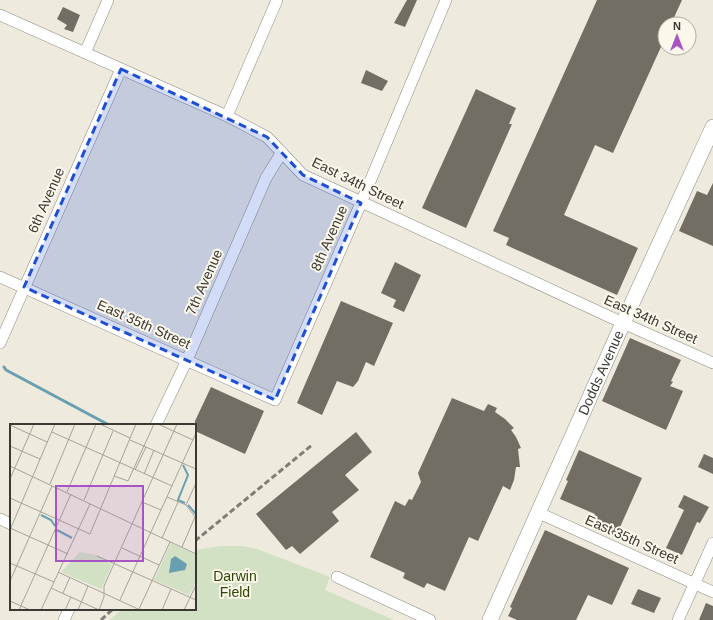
<svg xmlns="http://www.w3.org/2000/svg" width="713" height="620" font-family="Helvetica,sans-serif">
	<rect width="100%" height="100%" fill="#eeeade"/>
	<!-- green -->
	<path fill="#d2e1c3" d="M221 546H242L257 549 330 577 325 590 394 620H110L122 609H195V550Z"/>
	<g fill="none" stroke-linecap="round" stroke-linejoin="round">
		<!-- stream -->
		<path stroke="#6a9fb2" stroke-width="3" d="M4 367 6 370 109 425"/>
	</g>
	<!-- building -->
	<path fill="#726e64" d="M407 0H417L405 27 394 23Z
		M597 0H682L671 24H665V38L613 153 595 145 564 215 638 248 617 295 506 245 509 238 493 231Z
		M63 7 80 15 73 32 64 29 67 25 57 19Z
		M366 70 388 81 382 91 361 83Z
		M476 89 516 108 509 124H512L466 228 422 208Z
		M713 183V246L679 231 697 191 707 195Z
		M395 262 421 275 404 312 393 307 396 300 381 293Z
		M341 301 393 323 374 366 366 362 358 381 353 387 337 381 322 415 297 403Z
		M630 338 681 360 671 381 673 382 670 386 683 391 666 430 602 401Z
		M211 387 264 411 245 454 195 431V421Z
		M452 398 484 411 488 404 497 408 495 412 505 419 514 428 511 430 516 437 521 448 518 449 520 467H516L514 480 510 490 503 486 478 541 469 537 445 591 427 583 424 588 403 578 405 573 370 557 395 501 405 506 409 499 412 500 421 482 418 473Z
		M356 432 372 452 345 475 359 490 332 512 339 521 300 554 292 546 286 550 256 514Z
		M579 450 642 478 616 536 589 525 595 514 560 499 568 481 566 480Z
		M704 454 713 458V474L698 467Z
		M684 495 709 507 700 523 697 522 682 555 666 548 684 510 678 507Z
		M545 530 629 568 612 605 588 595 576 620H517L508 616 512 608 510 607Z
		M638 589 661 598 654 613 631 604Z
		M706 603 713 606V620H699Z"/>
	<g fill="none" stroke-linecap="round" stroke-linejoin="round">
		<defs>
			<path id="street" d="M0 15 227 116 267 137 303 175 623 323 713 363
				M85 53 108 0
				M227 116 277 0
				M0 277 275 400 361 203 446 0
				M0 343 121 69
				M156 425 187 360 266 178 282 152
				M539 513 713 592
				M0 519 11 524
				M337 577 430 620
				M64 620 69 609
				M678 620 713 543"/>
			<g id="secondary">
				<path id="s1" d="M490 620 623 323 713 127"/>
			</g>
		</defs>
		<!-- street casing -->
		<use href="#street" stroke="#8f8b80" stroke-width="12"/>
		<!-- secondary casing -->
		<use href="#secondary" stroke="#8f8b80" stroke-width="16"/>
		<!-- street -->
		<use href="#street" stroke="#fff" stroke-width="11"/>
		<!-- secondary -->
		<use href="#secondary" stroke="#fff" stroke-width="15"/>
		<!-- rail -->
		<path stroke="#807e76" stroke-width="3" stroke-dasharray="6 3" stroke-linecap="butt" d="M195 541 312 445
			M101 620 113 609"/>
	</g>
	<!-- marked area -->
	<path fill="#1d4ed8" fill-opacity="0.2" stroke="#1d4ed8" stroke-width="3" stroke-dasharray="8 5" stroke-linejoin="round" d="M121 69 267 137 303 175 361 203 275 400 24 287Z"/>
	<g text-anchor="middle" stroke-width="4" stroke-linejoin="round" paint-order="stroke">
		<!-- street labels -->
		<g font-size="14" fill="#3a3934" stroke="#fbf7eb">
			<text transform="translate(358 183) rotate(26)" y="5">East 34th Street</text>
			<text transform="translate(46 200) rotate(-66)" y="5">6th Avenue</text>
			<text transform="translate(329 238) rotate(-66)" y="5">8th Avenue</text>
			<text transform="translate(204 282) rotate(-66)" y="5">7th Avenue</text>
			<text transform="translate(651 319) rotate(24)" y="5">East 34th Street</text>
			<text transform="translate(144 324) rotate(24)" y="5">East 35th Street</text>
			<text dy="5" stroke="none"><textPath href="#s1" startOffset="271">Dodds Avenue</textPath></text>
			<text transform="translate(632 539) rotate(24)" y="5">East 35th Street</text>
		</g>
		<!-- park labels -->
		<g font-size="14" fill="#2d4604" stroke="#fbf7eb">
			<text x="235" y="581">Darwin<tspan x="235" dy="16">Field</tspan></text>
		</g>
	</g>
	<!-- overview -->
	<g transform="translate(10 424)">
		<rect width="186" height="186" fill="#eeeade"/>
		<path d="M161 119 186 131V158L179 171 144 156ZM70 128 86 131 102 141 91 165 51 148Z" fill="#d2e1c3"/>
		<path d="M165 132 177 140 175 146 159 149 161 135Z" fill="#6a9fb2"/>
		<path fill="none" stroke="#6a9fb2" stroke-width="2" d="M173 41 178 51 168 76 175 79M178 81 186 90M31 91 41 96 45 102M47 106 62 114"/>
		<path fill="none" stroke="#a6a39a" stroke-width="1" d="M90 0 120 14M148 0 183 16M0 1 37 18M42 8 162 62M120 16 186 45M0 22 30 35M0 42 186 130M125 46 136 23M134 50 144 26M104 52 118 57 144 0M0 55 24 0M40 60 65 0M57 68 86 0M157 73 176 81 186 94M0 74 80 110 126 0M74 76 103 7M132 78 151 86M176 81 186 59M0 104 58 130M0 106 45 0M152 114 168 78M172 123 185 93M112 124 149 141M87 132 186 176M0 139 44 158M48 148 130 186M0 157 42 62M41 164 89 186M53 169 60 153M110 176 186 9M0 177 20 186M129 185 160 118M9 186 61 70M31 186 80 80M55 186 61 173M68 186 78 162M89 186 94 173V162L167 0M152 186 161 165M174 186 186 161"/>
		<path fill="#a755c5" fill-opacity="0.15" stroke="#a755c5" stroke-width="2" d="M46 62H133V137H46Z"/>
		<rect width="186" height="186" fill="none" stroke="#3a3934" stroke-width="2"/>
	</g>
	<!-- north arrow -->
	<g transform="translate(677 36)"><circle r="19" fill="#fbf7eb" stroke="#aeaba2"/>
	<path d="M0-3L7 15L0 10L-7 15Z" fill="#a755c5"/>
	<text y="-6" font-size="11" font-weight="bold" text-anchor="middle" fill="#3a3934">N</text>
	</g>
</svg>
